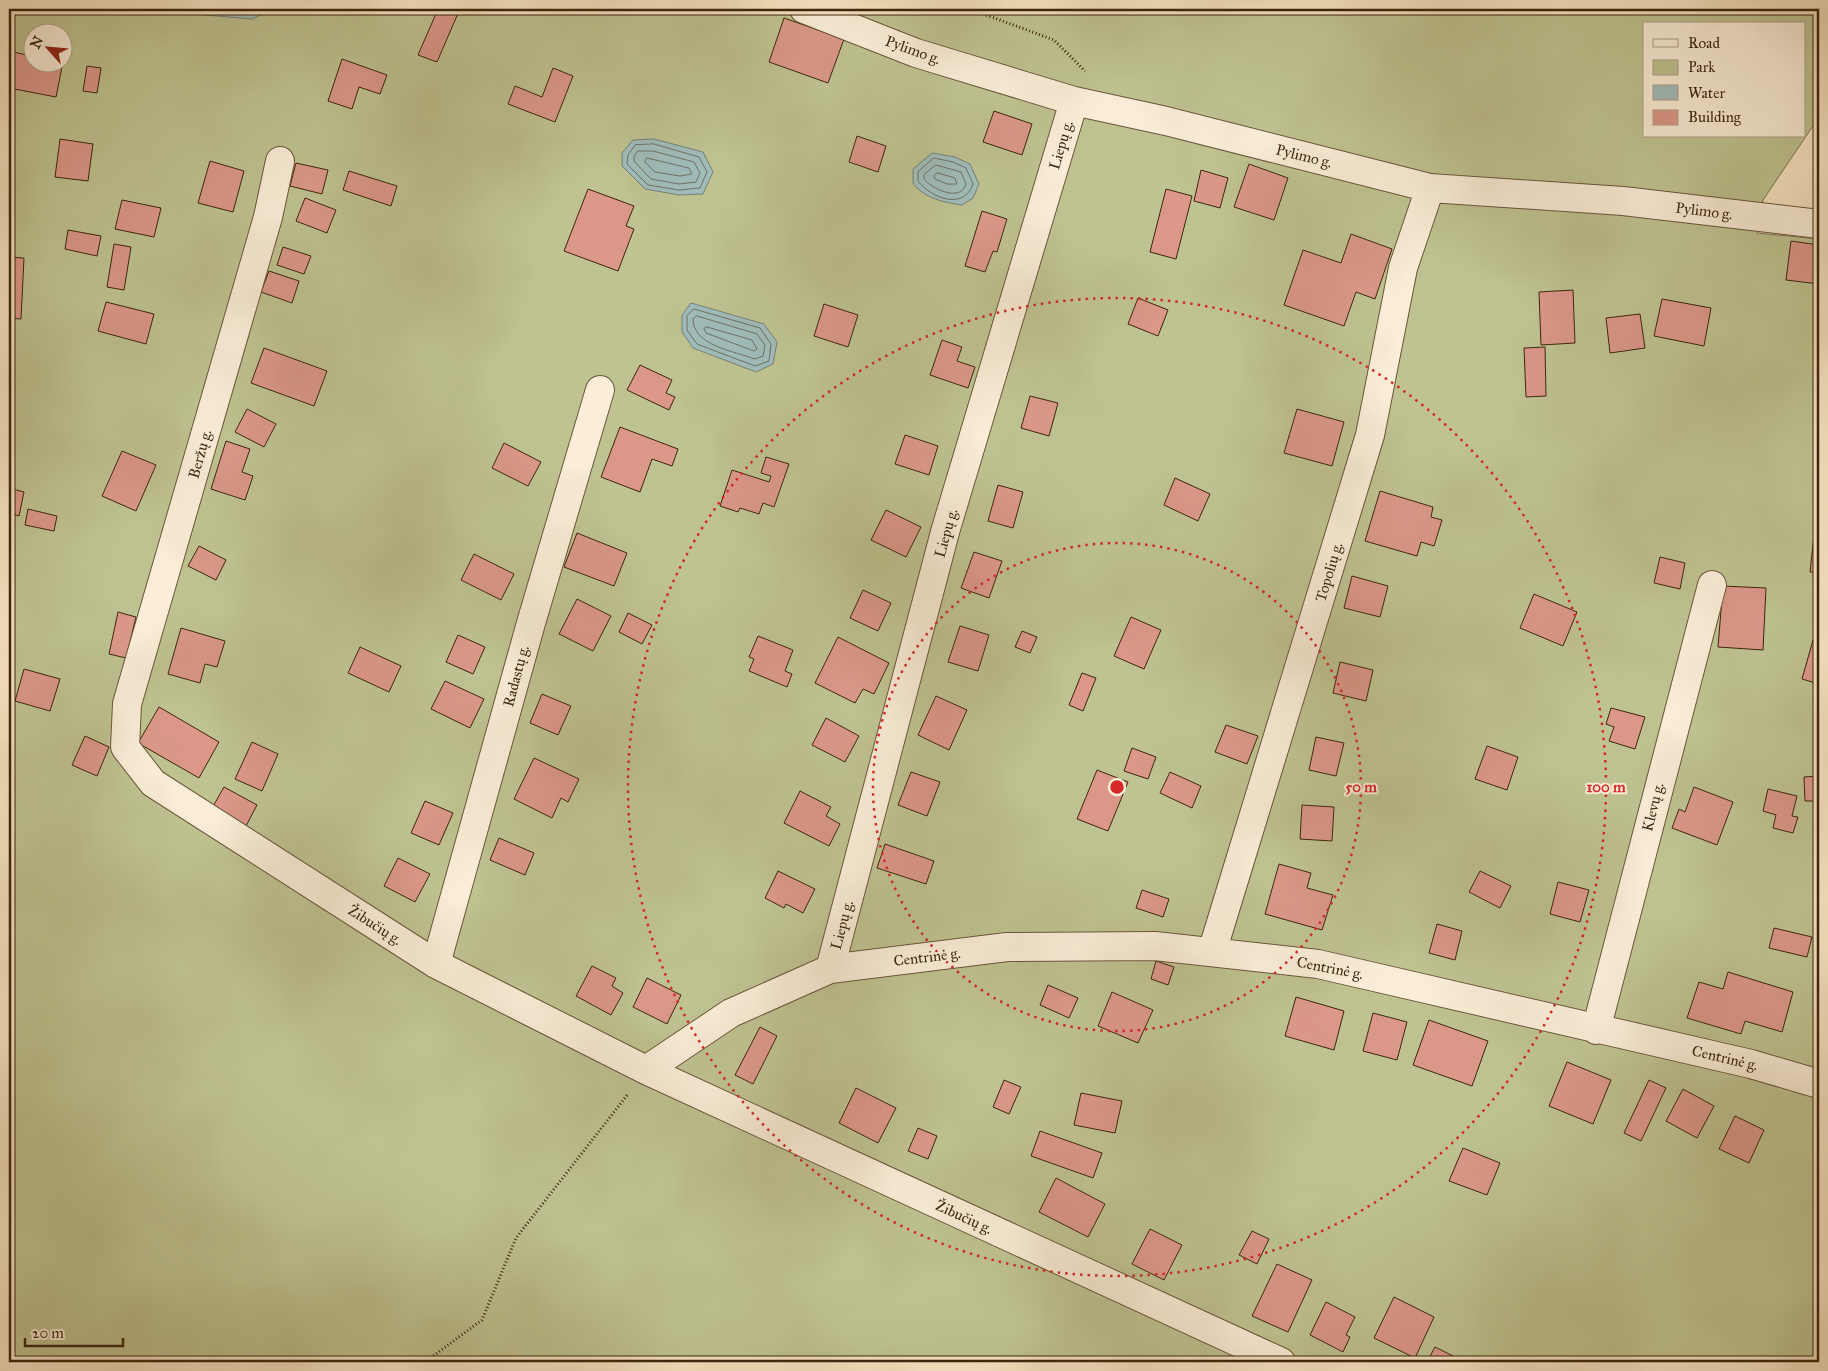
<svg xmlns="http://www.w3.org/2000/svg" width="1828" height="1371" font-family="'IM FELL Great Primer',serif">
	<rect width="100%" height="100%" fill="#f7e5c3"/>
	<filter id="stains"><feTurbulence type="fractalNoise" baseFrequency=".004" numOctaves="4"/><feColorMatrix values="0 0 0 0 .2 0 0 0 0 .09 0 0 0 0 .02 0 0 0 .5 -.17"/></filter>
	<radialGradient id="worn" r=".72"><stop offset=".6" stop-color="#630" stop-opacity="0"/><stop offset="1" stop-color="#630" stop-opacity=".3"/></radialGradient>
	<!-- green -->
	<path fill="#bfc392" stroke="#7e744f" fill-rule="evenodd" d="M9 9H1819V117L1763 200 1757 233 1819 239V1362H9ZM1644 24H1804V136H1644ZM32 32H62V62H32Z"/>
	<!-- water -->
	<path fill="#a0bdbc" stroke="#788076" d="M151 9H273L252 19 157 11Z
		M654 139 703 152 713 172 703 194 679 195 645 189 622 166V153L633 140Z
		M932 153 955 157 970 164 979 184 973 198 962 205C942 202 927 199 913 184V169Z
		M691 303 764 324 777 342 773 364 756 372 693 348 682 332V315Z"/>
	<g fill="none" stroke-linecap="round" stroke-linejoin="round">
		<!-- shore -->
		<path stroke="#6e7164" stroke-width="1" d="M189 9 250 14 263 9
			M654 144 699 157 707 172 700 188 679 190 648 185 627 164 628 155 635 145Z
			M638 151H653L694 162 700 173 696 182 679 184 651 179 634 161V157Z
			M647 158 689 168 692 174 680 176 655 172 645 162Z
			M934 158 953 162 966 168 973 184C964 211 931 198 918 181V172Z
			M936 165 961 172 966 184C961 202 933 190 924 179V175Z
			M938 173 955 178 957 184H947L935 179 934 176Z
			M694 309 760 328 771 344 769 361 755 366 697 344 687 330V316Z
			M697 316 757 334 765 345 763 356 755 359C734 351 693 346 693 319Z
			M707 327 752 340 757 349 754 351 706 333 704 329Z"/>
	</g>
	<!-- building -->
	<path fill="#db9889" stroke="#3d250c" d="M438 9H453L459 11 437 62 418 55Z
		M784 18 844 39 828 83 769 62Z
		M9 51 32 56V62H63L56 97 9 88Z
		M342 59 387 75 380 94 359 87 352 109 328 101Z
		M87 66 101 68 97 93 83 91Z
		M553 68 573 76 555 122 508 104 515 86 542 97Z
		M994 111 1032 124 1022 155 983 142Z
		M857 136 886 146 878 172 849 162Z
		M60 139 93 144 88 181 55 177Z
		M210 161 244 171 233 212 198 203Z
		M296 163 328 170 322 194 290 186Z
		M1249 164 1288 178 1274 220 1234 207Z
		M1201 170 1228 178 1220 208 1194 201Z
		M349 171 397 186 391 206 343 190Z
		M588 189 634 206 626 226 634 229 618 271 564 251Z
		M1166 189 1192 196 1176 259 1150 252Z
		M305 198 336 210 327 233 296 221Z
		M122 200 161 208 154 237 115 229Z
		M982 211 1007 219 997 252 993 251 985 272 965 266Z
		M68 230 101 236 97 256 65 249Z
		M1351 234 1392 249 1375 299 1356 292 1344 326 1284 305 1303 250 1341 263Z
		M1791 241 1819 245V284L1786 280Z
		M114 244 131 247 124 290 107 287Z
		M283 247 311 256 304 274 277 265Z
		M9 257 24 258 21 319 9 318Z
		M269 271 299 281 292 303 261 292Z
		M1573 290 1575 343 1541 345 1539 292Z
		M1138 298 1168 310 1158 336 1128 324Z
		M1662 299 1711 308 1704 346 1654 336Z
		M106 302 154 314 146 344 98 331Z
		M824 304 858 315 848 347 814 336Z
		M1640 314 1645 348 1610 353 1606 318Z
		M942 340 962 347 957 361 975 367 968 388 930 375Z
		M1545 347 1546 396 1526 397 1524 348Z
		M264 348 327 371 314 406 251 383Z
		M640 365 672 380 666 393 675 397 669 410 627 390Z
		M1030 396 1058 403 1049 436 1021 428Z
		M247 409 276 424 264 447 235 432Z
		M1297 409 1344 422 1332 466 1284 453Z
		M620 427 678 449 672 466 652 459 640 492 601 477Z
		M905 435 938 446 929 475 895 464Z
		M226 441 250 449 242 472 253 476 245 500 211 489Z
		M504 443 541 462 528 486 492 468Z
		M122 451 156 465 136 511 102 496Z
		M766 457 789 464 774 507 763 503 759 514 740 508 738 512 720 506 732 470 769 482 771 476 761 473Z
		M1175 478 1210 494 1198 521 1164 505Z
		M998 485 1023 492 1013 528 988 521Z
		M9 488 24 492 19 516 9 513Z
		M1380 491 1433 507 1431 517 1442 520 1434 546 1421 542 1417 556 1365 541Z
		M28 509 57 516 54 531 25 525Z
		M886 510 921 527 906 557 871 540Z
		M577 533 627 553 614 586 564 567Z
		M1814 535 1819 536V573L1810 572Z
		M199 546 226 560 216 580 188 566Z
		M974 552 1002 561 989 598 961 588Z
		M474 554 514 574 501 600 461 580Z
		M1660 557 1685 563 1680 589 1654 583Z
		M1352 576 1388 586 1380 617 1344 608Z
		M1723 586 1766 588 1763 650 1718 647Z
		M863 590 891 603 878 631 850 618Z
		M1534 594 1577 612 1563 646 1520 628Z
		M577 599 611 616 593 651 559 634Z
		M118 612 136 617 126 658 109 654Z
		M628 613 652 625 642 644 619 632Z
		M1131 617 1161 630 1144 669 1114 656Z
		M960 626 989 635 978 671 948 662Z
		M1817 626 1819 627V684L1802 679Z
		M181 628 225 641 217 667 205 664 200 683 168 674Z
		M1022 631 1037 637 1030 653 1015 647Z
		M458 635 485 647 473 674 446 662Z
		M758 636 793 650 785 671 792 674 787 687 749 671 754 659 749 657Z
		M838 637 889 663 874 694 863 689 855 703 815 683Z
		M360 647 401 666 389 692 348 673Z
		M1340 662 1373 670 1366 701 1333 693Z
		M24 669 60 679 50 711 15 701Z
		M1082 673 1096 678 1083 711 1069 705Z
		M445 681 484 699 470 728 431 709Z
		M542 694 571 706 558 735 530 723Z
		M936 696 967 710 949 750 918 735Z
		M159 707 219 742 199 778 138 743Z
		M1611 708 1645 717 1635 749 1609 741 1614 727 1606 724Z
		M826 718 859 736 845 762 812 745Z
		M1226 725 1258 736 1247 764 1215 752Z
		M85 736 109 747 97 776 72 765Z
		M1316 737 1344 743 1336 776 1309 770Z
		M252 742 278 754 262 791 235 779Z
		M1487 746 1518 757 1507 790 1475 779Z
		M1132 748 1156 757 1148 779 1124 771Z
		M534 758 579 779 568 802 561 798 552 818 514 799Z
		M1097 770 1128 782 1108 831 1077 819Z
		M911 772 940 782 927 816 898 805Z
		M1170 772 1201 786 1192 808 1160 793Z
		M1819 776V801H1805L1804 777Z
		M224 787 257 805 245 828 211 810Z
		M1694 787 1733 802 1717 845 1672 828 1679 809 1685 812Z
		M1768 789 1797 796 1792 816 1798 817 1793 833 1773 828 1776 815 1763 811Z
		M800 791 831 807 826 816 840 824 829 846 784 823Z
		M425 801 453 813 439 845 411 833Z
		M1302 805 1334 807 1332 841 1300 839Z
		M499 838 534 853 525 875 490 860Z
		M885 844 934 861 926 884 877 868Z
		M398 858 430 874 415 902 384 886Z
		M1279 864 1311 873 1307 888 1333 895 1322 930 1265 914Z
		M778 871 815 889 803 913 786 904 784 908 765 898Z
		M1480 871 1511 886 1500 908 1469 892Z
		M1558 882 1589 890 1580 922 1550 914Z
		M1142 890 1169 899 1163 917 1136 908Z
		M1437 924 1462 931 1455 960 1429 953Z
		M1774 928 1812 937 1807 957 1769 948Z
		M1156 961 1174 967 1168 985 1151 979Z
		M592 966 616 978 612 986 623 993 611 1015 576 996Z
		M1728 972 1793 992 1782 1032 1745 1021 1741 1034 1687 1018 1699 982 1723 989Z
		M647 978 681 995 667 1024 633 1007Z
		M1048 985 1078 998 1069 1018 1040 1005Z
		M1112 992 1153 1010 1138 1043 1098 1026Z
		M1296 997 1344 1011 1334 1050 1285 1036Z
		M1373 1013 1407 1022 1397 1060 1363 1051Z
		M1429 1020 1488 1041 1472 1086 1413 1065Z
		M760 1027 777 1036 753 1084 735 1075Z
		M1567 1062 1611 1080 1593 1124 1549 1106Z
		M1004 1080 1021 1087 1009 1114 993 1107Z
		M1649 1080 1666 1088 1641 1141 1624 1133Z
		M856 1088 896 1108 878 1143 839 1123Z
		M1683 1089 1714 1106 1697 1138 1666 1121Z
		M1081 1093 1122 1101 1115 1133 1074 1125Z
		M1735 1116 1764 1130 1749 1163 1719 1149Z
		M918 1128 937 1136 928 1159 908 1151Z
		M1040 1131 1102 1153 1093 1178 1031 1156Z
		M1463 1148 1500 1163 1487 1195 1449 1181Z
		M1056 1178 1105 1204 1088 1237 1039 1212Z
		M1150 1229 1182 1245 1164 1280 1132 1264Z
		M1252 1231 1269 1239 1257 1264 1239 1255Z
		M1277 1264 1312 1280 1288 1332 1252 1316Z
		M1394 1297 1434 1317 1415 1358 1374 1338Z
		M1326 1302 1355 1317 1346 1335 1350 1337 1343 1352 1310 1335Z
		M1435 1347 1465 1362H1427Z"/>
	<g fill="none" stroke-linecap="round" stroke-linejoin="round">
		<defs>
			<path id="minor" d="M804 9 916 53 1074 101 1166 121 1430 188 1623 201 1819 224
				M280 161 268 217 127 704 125 747 153 783 436 964 646 1070 731 1013 830 969 1007 947 1155 946 1318 964 1751 1064 1819 1084
				M1212 952 1370 435 1403 268 1430 188
				M436 964 531 623 600 390
				M830 969 945 532 1074 101
				M1596 1030 1712 585
				M646 1070 1281 1362"/>
		</defs>
		<!-- minor casing -->
		<use href="#minor" stroke="#6c553a" stroke-width="30"/>
		<!-- path -->
		<path stroke="#3d250c" stroke-width="3" stroke-dasharray="1 2.5" stroke-linecap="butt" d="M970 9 1054 40 1085 71
			M425 1362 482 1320 516 1238 628 1094"/>
		<!-- minor -->
		<use href="#minor" stroke="#faeed8" stroke-width="28"/>
	</g>
	<!-- distance rings -->
	<g fill="none" stroke="#d62828" stroke-width="2.5" stroke-dasharray="2.5 5">
		<circle cx="1117" cy="787" r="244"/>
		<circle cx="1117" cy="787" r="489"/>
	</g>
	<g text-anchor="middle" stroke-width="4" stroke-linejoin="round" paint-order="stroke">
		<!-- street labels -->
		<g font-size="15" fill="#3d250c" stroke="#faeed8">
			<text transform="translate(913 50) rotate(20)" y="5">Pylimo g.</text>
			<text transform="translate(1061 145) rotate(-73)" y="5">Liepų g.</text>
			<text transform="translate(1304 156) rotate(14)" y="5">Pylimo g.</text>
			<text transform="translate(1704 211) rotate(7)" y="5">Pylimo g.</text>
			<text transform="translate(200 454) rotate(-74)" y="5">Beržų g.</text>
			<text transform="translate(946 533) rotate(-74)" y="5">Liepų g.</text>
			<text transform="translate(1329 572) rotate(-73)" y="5">Topolių g.</text>
			<text transform="translate(516 676) rotate(-75)" y="5">Radastų g.</text>
			<text transform="translate(1653 807) rotate(-76)" y="5">Klevų g.</text>
			<text transform="translate(375 925) rotate(33)" y="5">Žibučių g.</text>
			<text transform="translate(842 925) rotate(-75)" y="5">Liepų g.</text>
			<text transform="translate(927 957) rotate(-7)" y="5">Centrinė g.</text>
			<text transform="translate(1330 968) rotate(11)" y="5">Centrinė g.</text>
			<text transform="translate(1725 1058) rotate(13)" y="5">Centrinė g.</text>
			<text transform="translate(964 1217) rotate(25)" y="5">Žibučių g.</text>
		</g>
	</g>
	<circle cx="1117" cy="787" r="8" fill="#d62828" stroke="#faeed8" stroke-width="2.5"/>
	<g font-size="15" text-anchor="middle" font-weight="bold" fill="#d62828" stroke="#faeed8" stroke-width="4" stroke-linejoin="round" paint-order="stroke">
		<text x="1361" y="792">50 m</text>
		<text x="1606" y="792">100 m</text>
	</g>
	<!-- margin -->
	<rect width="1828" height="1371" fill="none" stroke="#f7e5c3" stroke-width="30"/>
	<rect x="10" y="10" width="1808" height="1351" fill="none" stroke="#3d250c" stroke-width="2.5"/>
	<rect x="15" y="15" width="1798" height="1341" fill="none" stroke="#3d250c"/>
	<!-- legend -->
	<rect x="1643" y="22" width="162" height="115" fill="#faeed8" stroke="#ae9e86"/>
	<rect x="1653" y="39" width="25" height="8" fill="#faeed8" stroke="#ae9e86"/>
	<text x="1688" y="48" font-size="15" fill="#3d250c">Road</text>
	<rect x="1653" y="60" width="25" height="15" fill="#bfc392" stroke="#ae9e86"/>
	<text x="1688" y="72" font-size="15" fill="#3d250c">Park</text>
	<rect x="1653" y="85" width="25" height="15" fill="#a0bdbc" stroke="#ae9e86"/>
	<text x="1688" y="98" font-size="15" fill="#3d250c">Water</text>
	<rect x="1653" y="110" width="25" height="15" fill="#db9889" stroke="#ae9e86"/>
	<text x="1688" y="122" font-size="15" fill="#3d250c">Building</text>
	<!-- north arrow -->
	<g transform="translate(48 48) rotate(297)"><circle r="24" fill="#faeed8" stroke="#ae9e86"/>
	<path d="M0-4L9 19L0 12L-9 19Z" fill="#8f2418"/>
	<text y="-8" font-size="14" font-weight="bold" text-anchor="middle" fill="#3d250c">N</text>
	</g>
	<!-- scale -->
	<path d="M25 1338v8h98v-8" fill="none" stroke="#3d250c" stroke-width="2.5"/>
	<text x="32" y="1338" font-size="15" fill="#3d250c" stroke="#faeed8" stroke-width="4" paint-order="stroke">20 m</text>
	<rect width="100%" height="100%" filter="url(#stains)"/>
	<rect width="100%" height="100%" fill="url(#worn)"/>
</svg>
